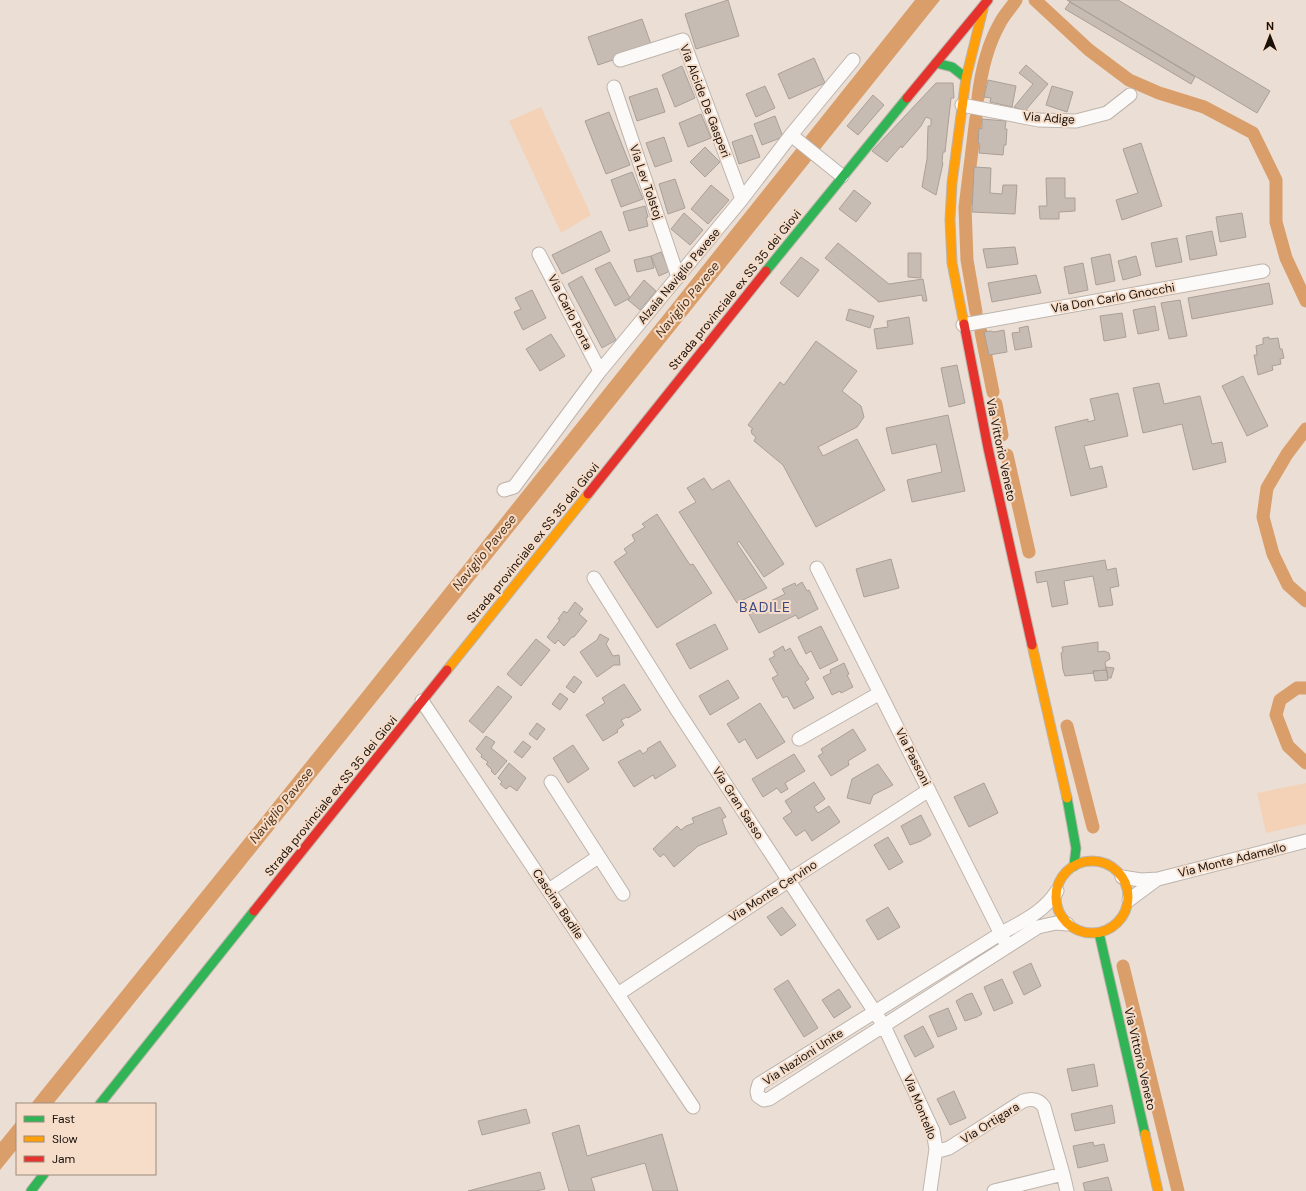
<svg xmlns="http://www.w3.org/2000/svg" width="1306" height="1191" font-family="'DM Sans',sans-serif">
	<rect width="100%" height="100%" fill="#ebded4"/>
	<!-- green -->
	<path fill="#f3d2b8" d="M541 107 591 215 561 233 509 121Z
		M1306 783V824L1266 833 1257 793Z"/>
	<!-- water -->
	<path fill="#d99e6a" d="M915 0H940L53 1104H31L354 703Z
		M17 1121V1149L0 1170V1142Z"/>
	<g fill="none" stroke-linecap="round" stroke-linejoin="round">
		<!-- canal -->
		<path stroke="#d99e6a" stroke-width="13" d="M1035 0 1089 50 1129 80 1159 93 1204 107 1253 133 1276 180V222L1286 258 1306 301
			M978 98C981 72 987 46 1000 23 1004 15 1011 8 1016 0
			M976 118 965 207 967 260 976 312
			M981 332 993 392
			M996 404 1002 435
			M1306 429 1287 454 1267 488 1263 517 1273 554 1288 585 1306 601
			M1007 455 1029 552
			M1306 688H1297L1280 700 1276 715 1288 746 1306 763
			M1067 726 1093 827
			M1123 966 1178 1191"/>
	</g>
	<!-- building -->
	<path fill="#c7bcb4" stroke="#aaa098" d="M728 0 739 36 696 49 685 14Z
		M1067 0H1118L1270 91 1257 113Z
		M1070 2 1195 77 1191 84 1065 9Z
		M642 19 652 47 598 65 588 37Z
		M814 58 825 83 789 99 778 74Z
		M1026 65 1048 84 1025 111 1014 107 1033 84 1019 73Z
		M682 66 695 98 675 107 662 75Z
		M988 80 1016 86 1012 107 990 102 991 98 984 97Z
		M936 83H953L954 98H951L945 152H943L942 162 943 163 936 195 922 187 927 159 928 126H931V119L926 117 921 126 902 148 901 146 887 162 872 151Z
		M765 86 775 108 756 117 746 94Z
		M1052 86 1073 92 1067 112 1046 105Z
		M657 88 665 112 637 121 629 97Z
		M873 95 884 105 858 135 847 126Z
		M609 112 630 165 606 174 585 121Z
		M701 114 711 138 688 147 679 123Z
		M775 116 783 137 762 145 754 124Z
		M982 119 1006 121 1005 129H1007L1006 145H1004L1003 155 979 153 980 144 978 143 979 128 982 129Z
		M752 135 760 157 739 164 732 142Z
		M664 137 672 161 655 167 646 143Z
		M1141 143 1162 206 1122 220 1116 200 1138 193 1123 149Z
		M705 147 720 162 705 177 690 162Z
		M974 167 991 168 990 193 1002 194 1003 185H1017L1015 214 972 212Z
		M632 172 643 199 621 207 611 180Z
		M1046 178H1065V198H1075V211L1059 212V219H1040L1039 206H1047Z
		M675 179 685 208 668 214 659 184Z
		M711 185 729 200 708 224 691 209Z
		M854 190 871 203 856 222 839 209Z
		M645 206 648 217 646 218 648 226 629 231 623 212Z
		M684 213 703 230 690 245 671 229Z
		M1242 213 1246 237 1220 242 1216 217Z
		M601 231 610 251 562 274 552 255Z
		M1212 231 1217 255 1190 260 1186 236Z
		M1177 238 1182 262 1156 267 1151 243Z
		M838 243 889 284 923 279 927 301H923L922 295 878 302V301L825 258Z
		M1015 247 1018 264 987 268 983 249Z
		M661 252 670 271 659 276 651 256Z
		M908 253H921V278L908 277Z
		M1110 254 1115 281 1096 285 1091 258Z
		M651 256 654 268 637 272 634 260Z
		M1136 256 1141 275 1123 280 1118 261Z
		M801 257 819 270 798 297 780 283Z
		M610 262 630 298 615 306 595 269Z
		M1083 263 1088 290 1069 294 1064 267Z
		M1036 275 1041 293 992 302 988 283Z
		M582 276 616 340 602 348 568 284Z
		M644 280 656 291 640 310 628 300Z
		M1269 283 1273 304 1192 319 1188 298Z
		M532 290 546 318 523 330 514 312 521 309 515 298Z
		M1180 300 1187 336 1169 339 1161 303Z
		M1155 306 1159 330 1138 334 1133 310Z
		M849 309 874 316 870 328 846 320Z
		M1122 313 1126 337 1104 341 1100 316Z
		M909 317 913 344 877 349 874 329 888 327 887 321Z
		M1028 326 1032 347 1015 350 1012 333 1020 332 1019 328Z
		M1004 330 1007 352 989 355 984 332 991 331 994 332Z
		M551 334 565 356 540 371 526 349Z
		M1269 337V339L1278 338 1280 349H1282L1284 358 1280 359 1281 364 1272 366 1273 370 1258 375 1254 355H1257L1256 346 1263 344V338Z
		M816 341 857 371 842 391 861 406 864 417 857 427 818 447 823 456 857 439 885 490 816 527 783 465 754 441 756 437 752 434 751 430 753 429 748 425 780 382 784 385Z
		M957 365 965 403 949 407 941 368Z
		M1243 376 1268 426 1247 436 1222 386Z
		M1159 383 1164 404 1200 396 1212 444 1222 442 1226 462 1193 470 1182 424 1143 433 1133 388Z
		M1118 393 1128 436 1084 446 1090 469 1102 466 1107 487 1071 496 1055 427 1088 419V422L1095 420 1090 399Z
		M948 415 965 491 912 502 907 480 942 472 936 444 892 454 886 428Z
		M704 478 712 490 729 480 784 564 764 577 739 541 737 543 767 588 737 603 679 512 696 502 687 488Z
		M657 514 690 565 693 564 712 593 657 628 614 562 627 553 624 549 635 541 632 535 645 527 642 524Z
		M891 559 899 588 864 597 856 569Z
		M1105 560 1107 570 1116 568 1119 586 1110 588 1113 605 1099 607 1093 576 1064 581 1068 604 1052 607 1047 581 1037 583 1035 572Z
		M802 582 807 591 809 590 818 609 798 619 796 615 759 633 748 612 785 594 782 589 795 583 796 586Z
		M575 602 583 609 579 614 587 621 574 637H572L564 646 558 640 555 644 547 637 560 620 558 619 564 611 567 613Z
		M715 624 728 649 690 669 676 644Z
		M821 626 838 660 820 669 811 651 806 654 798 637Z
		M600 634 609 639 606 644 613 656 619 655 620 665H614L597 677 580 652 597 640Z
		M536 639 550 650 521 686 507 674Z
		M1098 642V652L1104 651 1109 653 1110 659 1105 662 1106 670 1093 671 1094 673 1065 676 1063 670 1061 653 1063 652 1062 647Z
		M783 646 785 651 790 648 800 666H801L809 679 805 682 814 698 794 709 787 696 783 698 772 678 778 675 769 659 775 656 773 652Z
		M844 663 849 674 847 675 853 687 841 693 840 691 832 695 823 677 831 673 830 670Z
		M1106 667 1114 668 1111 678H1108Z
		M1107 670 1108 680 1095 681 1093 671Z
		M574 676 582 682 574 693 566 687Z
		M728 680 739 698 710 715 699 696Z
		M624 684 641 710 628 718 627 717 621 720 624 725 617 730 618 732 603 741 586 715 605 703 602 698Z
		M498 686 512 697 483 733 469 721Z
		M560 693 568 699 560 710 552 704Z
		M760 703 785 742 757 759 745 739 739 743 727 724Z
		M537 723 545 729 537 740 529 734Z
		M853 729 866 750 848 761 849 765 831 776 818 756 823 753 821 749Z
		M486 736 495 742 491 748 507 761 495 775 491 771 492 770 486 764 488 762 481 757 482 755 476 749Z
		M523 741 531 747 522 758 514 752Z
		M660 741 676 766 655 779 653 775 634 787 618 762 640 750 643 754 648 750 647 749Z
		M573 745 589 769 568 783 553 758Z
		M794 754 805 771 785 783 788 789 781 793 777 788 763 797 752 779Z
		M509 763 526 778 517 791 510 786 506 789 500 784 502 782 498 778Z
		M878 764 893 785 873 795 870 804 847 798 852 779Z
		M814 782 825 799 814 807 818 813 829 806 840 822 812 841 805 830 796 836 783 818 792 812 785 801Z
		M984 783 998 813 969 827 954 797Z
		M720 807 726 817 722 819 727 834 698 846 674 867 664 854 660 857 653 849 677 826 681 830 686 826 694 823 692 818Z
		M921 815 931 835 921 841 910 845 901 826Z
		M888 837 903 862 889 870 874 845Z
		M782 907 796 925 781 936 767 917Z
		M888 907 900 927 878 940 866 920Z
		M1031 963 1041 986 1024 995 1013 972Z
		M1002 979 1013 1003 994 1011 984 987Z
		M788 980 818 1028 804 1037 774 989Z
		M839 989 851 1007 834 1018 822 1000Z
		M972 993 982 1014 977 1017 965 1021 956 1001 966 995Z
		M948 1008 957 1029 938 1037 929 1016Z
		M923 1026 934 1047 915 1057 904 1036Z
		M1094 1064 1098 1086 1072 1091 1067 1069Z
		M954 1091 966 1118 950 1125 937 1099Z
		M1112 1105 1115 1123 1075 1131 1071 1114Z
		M526 1109 530 1123 482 1135 478 1121Z
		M579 1125 587 1156 662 1134 678 1191H653L645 1163 591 1178 595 1191H569L552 1133Z
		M1093 1142 1094 1146 1104 1144 1108 1161 1078 1168 1073 1146Z
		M540 1172 545 1189 536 1191H468Z
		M1108 1177 1112 1191H1085L1083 1183Z"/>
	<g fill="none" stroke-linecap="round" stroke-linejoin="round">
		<defs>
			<path id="street" d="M620 60 683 40 742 199
				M614 87 678 277
				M962 105 1039 120 1076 121 1107 113 1130 95
				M791 135 842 176
				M539 254 600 371
				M963 325 1263 271
				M504 490 514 487 600 371 742 199 791 135 853 60
				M817 568 1004 940
				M594 578 677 710 884 1026 933 1131 936 1149 930 1191
				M422 701 693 1107
				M799 739 880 693
				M551 782 623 894
				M1122 877 1141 880 1158 879 1306 841
				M549 890 598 857
				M1057 891C1043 913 1021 922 1000 934L759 1084 757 1091 758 1096 764 1100 769 1099 1038 927 1056 923 1067 924
				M1129 900 1156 880
				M618 994 788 881 929 790
				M936 1149 942 1150 949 1148 1023 1101C1032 1098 1039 1099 1044 1107L1063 1174 994 1191
				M1063 1174 1067 1191"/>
			<path id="fast" d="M936 63 952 67 966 78
				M766 271 907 98
				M1067 798 1076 848 1074 866
				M1099 933 1145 1134
				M100 1104 254 911
				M31 1191 44 1174"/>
			<path id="slow" d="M964 324 952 263 950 220 952 183 966 78 984 5
				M1032 645 1067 798
				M447 670 588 494
				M1056 897a36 36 0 1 1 72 0a36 36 0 1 1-72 0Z
				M1145 1134 1158 1191"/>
			<path id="jam" d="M907 98 988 0
				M964 324 988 448 1032 645
				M588 494 766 271
				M254 911 447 670"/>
		</defs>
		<!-- street casing -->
		<use href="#street" stroke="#bdb4ac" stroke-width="15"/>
		<!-- fast casing -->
		<use href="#fast" stroke="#bdb4ac" stroke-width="11"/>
		<!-- slow casing -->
		<use href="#slow" stroke="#bdb4ac" stroke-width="11"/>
		<!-- jam casing -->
		<use href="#jam" stroke="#bdb4ac" stroke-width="11"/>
		<!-- street -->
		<use href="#street" stroke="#fcfaf9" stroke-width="13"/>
		<!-- fast -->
		<use href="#fast" stroke="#30b455" stroke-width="9"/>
		<!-- slow -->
		<use href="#slow" stroke="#ff9f0a" stroke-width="9"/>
		<!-- jam -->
		<use href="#jam" stroke="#e5322d" stroke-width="9"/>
	</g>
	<g text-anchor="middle" stroke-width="4" stroke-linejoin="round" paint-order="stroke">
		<!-- street labels -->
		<g font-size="12" fill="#19110b" stroke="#f5ddca">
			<text transform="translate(705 101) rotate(69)" y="4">Via Alcide De Gasperi</text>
			<text transform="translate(1049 118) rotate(4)" y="4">Via Adige</text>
			<text transform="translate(646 182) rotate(71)" y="4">Via Lev Tolstoj</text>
			<text transform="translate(679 276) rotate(-50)" y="4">Alzaia Naviglio Pavese</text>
			<text transform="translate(735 290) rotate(-51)" y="4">Strada provinciale ex SS 35 dei Giovi</text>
			<text transform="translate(1113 298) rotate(-10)" y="4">Via Don Carlo Gnocchi</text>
			<text transform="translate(570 312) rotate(63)" y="4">Via Carlo Porta</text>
			<text transform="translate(1001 450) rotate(78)" y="4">Via Vittorio Veneto</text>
			<text transform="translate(533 543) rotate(-51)" y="4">Strada provinciale ex SS 35 dei Giovi</text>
			<text transform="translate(913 757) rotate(63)" y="4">Via Passoni</text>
			<text transform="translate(331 796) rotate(-51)" y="4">Strada provinciale ex SS 35 dei Giovi</text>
			<text transform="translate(738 803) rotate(57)" y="4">Via Gran Sasso</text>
			<text transform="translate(1232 860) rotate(-14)" y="4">Via Monte Adamello</text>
			<text transform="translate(773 891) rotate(-33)" y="4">Via Monte Cervino</text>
			<text transform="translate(558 904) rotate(56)" y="4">Cascina Badile</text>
			<text transform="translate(803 1057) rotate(-33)" y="4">Via Nazioni Unite</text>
			<text transform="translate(1140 1059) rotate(77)" y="4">Via Vittorio Veneto</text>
			<text transform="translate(920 1107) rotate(68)" y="4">Via Montello</text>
			<text transform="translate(990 1123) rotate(-32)" y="4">Via Ortigara</text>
		</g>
		<!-- water labels -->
		<g font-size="13" font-style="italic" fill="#533316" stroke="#f5ddca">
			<text transform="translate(687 299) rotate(-51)" y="5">Naviglio Pavese</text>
			<text transform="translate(484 552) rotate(-51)" y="5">Naviglio Pavese</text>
			<text transform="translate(281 805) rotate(-51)" y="5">Naviglio Pavese</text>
		</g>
		<!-- quarter labels -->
		<g font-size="14" letter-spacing="1" fill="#384883" stroke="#f5ddca">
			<text x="765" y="612">BADILE</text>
		</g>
	</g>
	<!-- legend -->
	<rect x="16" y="1103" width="140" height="72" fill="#f5ddca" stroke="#9d8b7e"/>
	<rect x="24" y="1116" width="20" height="6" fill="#30b455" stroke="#9d8b7e"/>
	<text x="52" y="1123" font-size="12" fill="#19110b">Fast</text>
	<rect x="24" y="1136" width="20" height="6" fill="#ff9f0a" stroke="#9d8b7e"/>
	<text x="52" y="1143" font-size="12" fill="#19110b">Slow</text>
	<rect x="24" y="1156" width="20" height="6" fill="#e5322d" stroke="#9d8b7e"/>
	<text x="52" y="1163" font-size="12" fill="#19110b">Jam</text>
	<!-- north arrow -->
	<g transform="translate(1270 36)" stroke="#f5ddca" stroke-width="3" paint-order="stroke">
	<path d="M0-3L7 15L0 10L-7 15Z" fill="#19110b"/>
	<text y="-6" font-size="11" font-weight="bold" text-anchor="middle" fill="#19110b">N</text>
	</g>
</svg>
